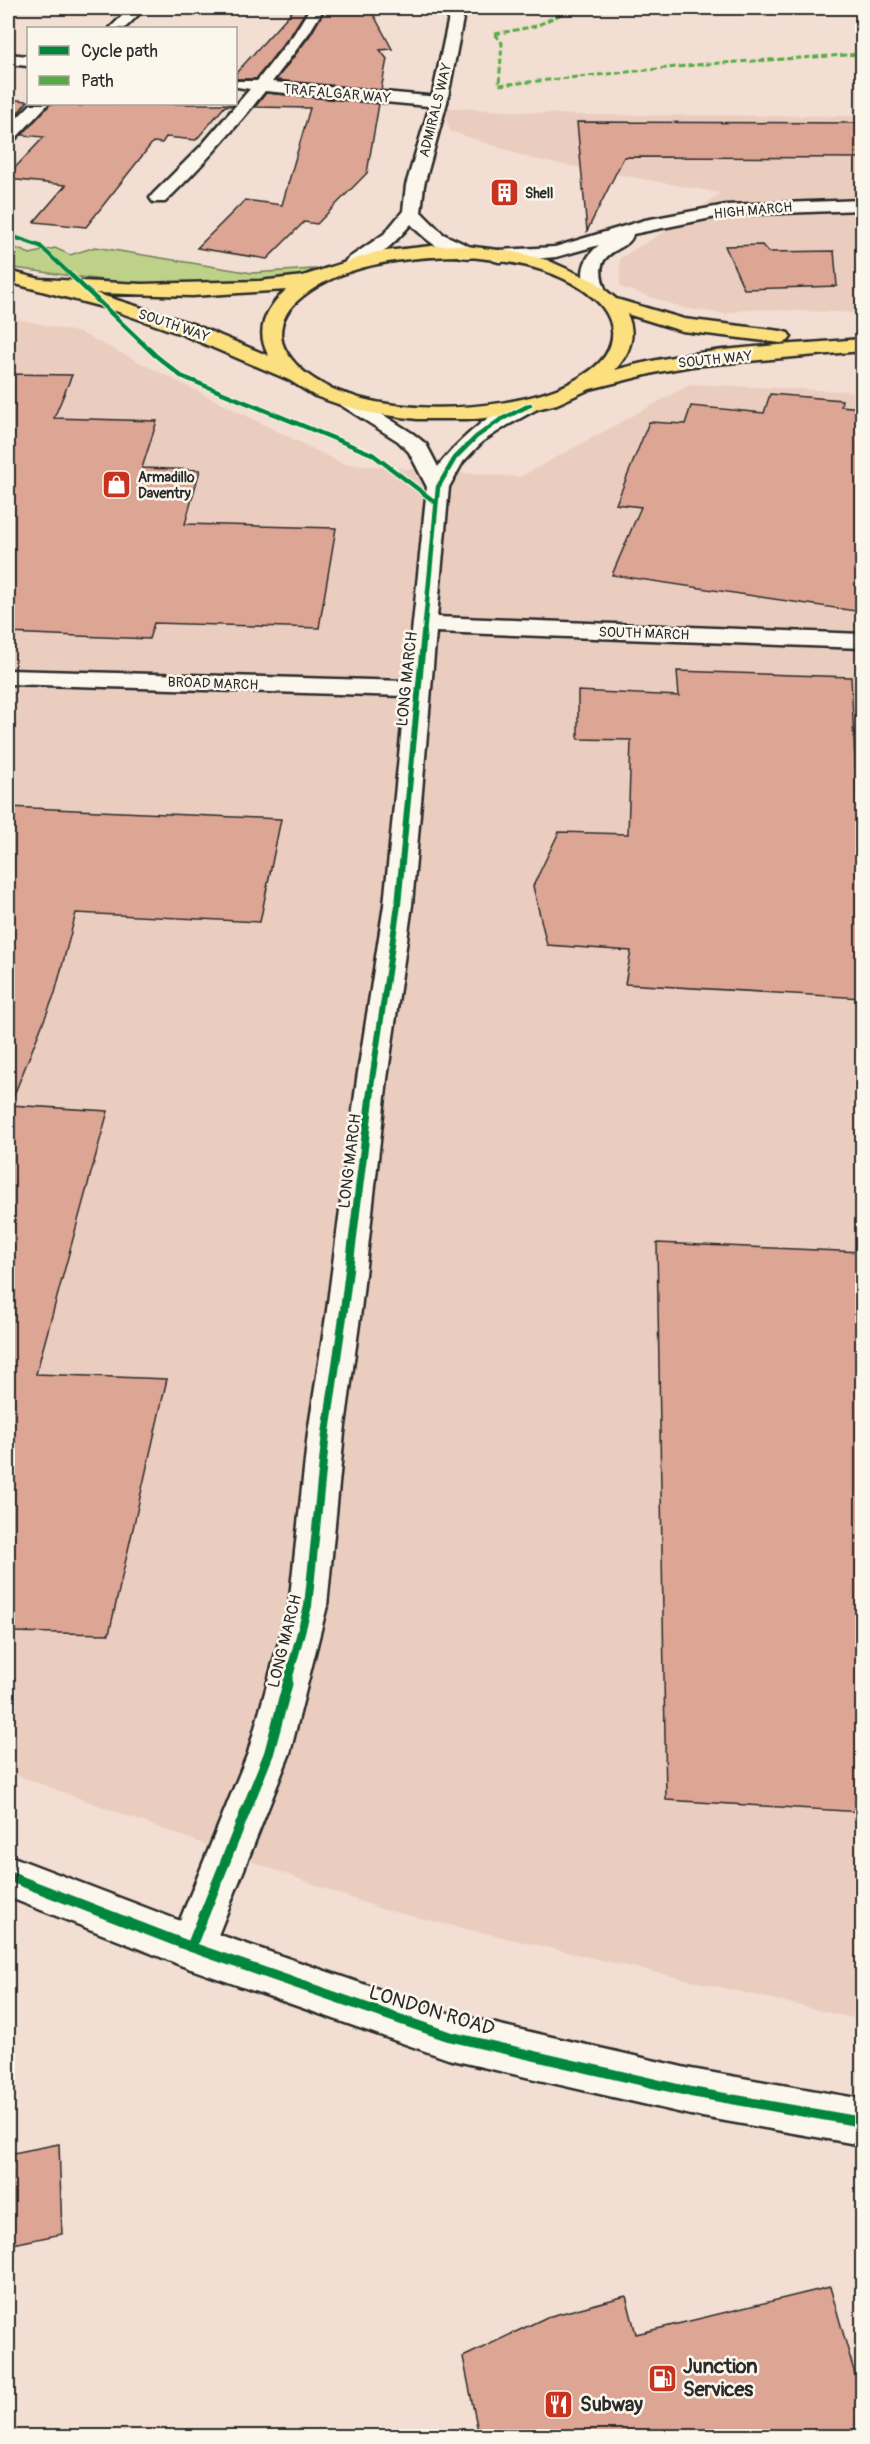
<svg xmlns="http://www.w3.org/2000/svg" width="870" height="2444" font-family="Pangolin,sans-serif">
	<rect width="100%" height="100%" fill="#f2ded2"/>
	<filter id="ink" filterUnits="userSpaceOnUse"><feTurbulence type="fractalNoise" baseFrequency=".0167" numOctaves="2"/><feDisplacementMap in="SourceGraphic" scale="12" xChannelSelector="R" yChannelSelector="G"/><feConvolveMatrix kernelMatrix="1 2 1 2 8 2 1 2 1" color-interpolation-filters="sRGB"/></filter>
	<g filter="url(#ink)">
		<!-- built -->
		<path fill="#ebcdbf" d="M441 107 576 115 862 116V313L750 309 725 314 684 308 620 287V258L691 216 720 193 533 159 450 131Z
			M8 317 81 333 343 464 520 477 691 384 862 392V2020L381 1909 8 1772Z"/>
		<!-- green -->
		<path fill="#bdd288" stroke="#747e5a" stroke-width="1.5" d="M8 245 30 254 55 248 70 255 95 247 252 273 314 269C301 278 285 278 270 281 183 295 94 279 8 267Z"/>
		<!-- building -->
		<path fill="#dca594" stroke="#2b2b2b" stroke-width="1.5" d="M295 8H308L292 33 256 79H236V73Z
			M326 8H370L392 49 380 50 387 59 381 90 276 80 311 34Z
			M266 93 379 104 367 173 317 224 304 222 267 259 197 248 245 200 282 205 310 108 255 107Z
			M8 99 28 101 8 124Z
			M50 104 82 106 85 104H235L232 106H225L196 140 166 137 162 143 153 142 86 227 34 222 66 185 8 179V175L44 137 22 135Z
			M577 122 862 123V158L624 157 587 231Z
			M762 245 768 252 834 251 837 286 744 289 725 246Z
			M8 374 72 375 54 418 157 421 142 468 200 470 185 524 336 528 319 628 154 623 149 639 8 633Z
			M770 394 842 400 841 406 862 408V612L612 575 641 507 616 504 649 422 685 424 691 406 764 413Z
			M677 671 851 677 857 804 862 805V998L625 984 631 951 547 945 533 886 559 832 628 834 631 740 578 739V691L679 696Z
			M8 807 281 819 260 922 76 913 55 993 10 1105 108 1111 36 1374 167 1379 109 1634 8 1632Z
			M657 1243 862 1252V1812L666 1800Z
			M59 2144 62 2234 8 2245V2154Z
			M830 2287 862 2399V2436H479L463 2357 547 2317 626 2296 636 2334Z"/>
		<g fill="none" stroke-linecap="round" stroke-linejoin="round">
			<defs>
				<path id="minor" d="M130 8H145L125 28H110Z
					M310 8H324L309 33 272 82 439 97 445 99 447 102 445 105 439 107 265 91C234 130 201 167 165 202H153L150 198 153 194 201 146 250 89 237 87 236 85 237 81H257L294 34Z
					M8 54 28 56V66L8 64Z
					M31 104H48L14 140 8 141V127Z
					M862 200V210L726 215 633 234C630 254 587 246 606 291L604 295H590C578 276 582 259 599 245L556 257 499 262 492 260 490 256 492 252 499 250 555 247 645 220 726 205Z
					M346 394 353 396 412 433 426 444 438 467C454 444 507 393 537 401L540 405 537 409 508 425 483 441 463 462 449 487 437 617 862 634V648L436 632 412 905 387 1079 361 1310 344 1433 327 1606 290 1753 207 1963 191 1969 175 1963 169 1947 248 1753 289 1606 308 1433 327 1310 357 1079 384 905 405 696 8 684V670L407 681 427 487 409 452 398 441 339 404 336 400 339 396Z"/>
				<path id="tertiary" d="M451 8H465L447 102 424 185 421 212 443 234 475 249 478 253 475 257C453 262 425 240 411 224 399 238 367 273 346 268L344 264 346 260 384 234 403 211 406 185 431 102Z"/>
				<path id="secondary" d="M8 1855 191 1925 448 2013 691 2069 862 2099V2145L691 2115 448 2059 191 1969 8 1897Z"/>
				<path id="primary" d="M458 245 514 252 547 260 596 282 616 299 684 319 781 331 788 333 791 337 788 341 781 343 682 331 627 314C637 335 630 353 615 370 695 347 780 346 862 339V351L692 366 658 372 590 389 557 404 513 415 475 419H417L370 413 338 404 315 396 289 380 181 334 110 309 8 282V271L40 279 142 284 260 281 303 276 377 252 431 246ZM458 256C506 260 562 267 598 302 609 313 615 328 611 343 606 363 586 374 570 383 503 417 329 424 286 351 276 334 282 315 296 302 337 264 405 257 458 256ZM286 290C266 308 254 331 269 356L195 325 95 293 192 296Z"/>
			</defs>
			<!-- minor casing -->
			<use href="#minor" stroke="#2b2b2b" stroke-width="5"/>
			<!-- tertiary casing -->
			<use href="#tertiary" stroke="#2b2b2b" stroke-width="5"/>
			<!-- secondary casing -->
			<use href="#secondary" stroke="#2b2b2b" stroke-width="5"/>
			<!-- primary casing -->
			<use href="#primary" stroke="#2b2b2b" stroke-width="5"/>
			<!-- minor -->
			<use href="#minor" fill="#fbf7ec" fill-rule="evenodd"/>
			<!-- tertiary -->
			<use href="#tertiary" fill="#fbf7ec" fill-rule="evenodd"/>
			<!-- secondary -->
			<use href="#secondary" fill="#fbf7ec" fill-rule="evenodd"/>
			<!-- primary -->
			<use href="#primary" fill="#fce080" fill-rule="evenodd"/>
			<!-- quiet -->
			<path stroke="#54ab44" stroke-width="3" stroke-dasharray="6 3" stroke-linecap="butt" d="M495 34 502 43 499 85 706 64 862 54
				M495 34 536 26 574 8"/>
			<defs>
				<path id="cycleway-far4" d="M8 235 40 246 73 277"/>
				<path id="cycleway-far3" d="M72 276 155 355 181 376 372 454 435 502
					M424 634 438 487 455 458 476 437 500 420 530 405"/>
				<path id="cycleway-far2" d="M370 1093 398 905 424 632"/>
				<path id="cycleway-far1" d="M287 1684 308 1606 326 1433 344 1310 371 1091"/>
				<path id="cycleway" d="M8 1876 191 1947 448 2036 691 2092 862 2122
					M191 1947 269 1753 288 1682"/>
			</defs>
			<!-- cycleway-far4 casing -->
			<use href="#cycleway-far4" stroke="#fbf7ec" stroke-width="5"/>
			<!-- cycleway-far3 casing -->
			<use href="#cycleway-far3" stroke="#fbf7ec" stroke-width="7"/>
			<!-- cycleway-far2 casing -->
			<use href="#cycleway-far2" stroke="#fbf7ec" stroke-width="9"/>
			<!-- cycleway-far1 casing -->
			<use href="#cycleway-far1" stroke="#fbf7ec" stroke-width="12"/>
			<!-- cycleway casing -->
			<use href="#cycleway" stroke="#fbf7ec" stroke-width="14"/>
			<!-- cycleway-far4 -->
			<use href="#cycleway-far4" stroke="#00873e" stroke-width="4"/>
			<!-- cycleway-far3 -->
			<use href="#cycleway-far3" stroke="#00873e" stroke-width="4.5"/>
			<!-- cycleway-far2 -->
			<use href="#cycleway-far2" stroke="#00873e" stroke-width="6"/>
			<!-- cycleway-far1 -->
			<use href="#cycleway-far1" stroke="#00873e" stroke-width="8"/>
			<!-- cycleway -->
			<use href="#cycleway" stroke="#00873e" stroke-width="10"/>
		</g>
	</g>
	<!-- icons -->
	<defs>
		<symbol id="building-square" viewBox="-11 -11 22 22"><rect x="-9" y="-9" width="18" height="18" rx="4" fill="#c8321e" stroke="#fbf7ec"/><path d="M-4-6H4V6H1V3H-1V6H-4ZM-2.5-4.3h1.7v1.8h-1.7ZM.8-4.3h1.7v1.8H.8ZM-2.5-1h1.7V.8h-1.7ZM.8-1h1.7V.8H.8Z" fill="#fff"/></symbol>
		<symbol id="shop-square" viewBox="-11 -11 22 22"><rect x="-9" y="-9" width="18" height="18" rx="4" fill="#c8321e" stroke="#fbf7ec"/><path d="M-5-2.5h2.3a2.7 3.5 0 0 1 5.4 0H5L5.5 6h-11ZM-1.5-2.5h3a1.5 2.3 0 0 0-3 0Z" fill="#fff"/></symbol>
		<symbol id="fuel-square" viewBox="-11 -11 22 22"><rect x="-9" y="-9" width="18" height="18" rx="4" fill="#c8321e" stroke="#fbf7ec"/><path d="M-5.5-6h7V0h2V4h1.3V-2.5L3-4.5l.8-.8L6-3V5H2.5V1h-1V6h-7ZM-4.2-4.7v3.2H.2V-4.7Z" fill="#fff"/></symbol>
		<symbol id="restaurant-square" viewBox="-11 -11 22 22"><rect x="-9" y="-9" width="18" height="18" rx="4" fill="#c8321e" stroke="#fbf7ec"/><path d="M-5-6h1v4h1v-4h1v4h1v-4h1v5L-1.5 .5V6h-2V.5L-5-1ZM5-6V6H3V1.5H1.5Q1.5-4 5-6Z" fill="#fff"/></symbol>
	</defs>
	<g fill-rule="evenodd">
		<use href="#building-square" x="488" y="176" width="33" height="33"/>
		<use href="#shop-square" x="100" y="468" width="33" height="33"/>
		<use href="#fuel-square" x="646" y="2362" width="33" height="33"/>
		<use href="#restaurant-square" x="542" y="2388" width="33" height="33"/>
	</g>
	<g text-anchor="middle" stroke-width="5" stroke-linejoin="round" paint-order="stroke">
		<!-- far-street labels -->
		<g font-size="14" fill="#2b2b2b" stroke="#fbf7ec">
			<text transform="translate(337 93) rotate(5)" y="5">TRAFALGAR WAY</text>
			<text transform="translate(435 110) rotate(-76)" y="5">ADMIRALS WAY</text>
			<text transform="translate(753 210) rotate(-5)" y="5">HIGH MARCH</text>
			<text transform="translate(174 325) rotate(19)" y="5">SOUTH WAY</text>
			<text transform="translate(715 359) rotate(-6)" y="5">SOUTH WAY</text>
			<text transform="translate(644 633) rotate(2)" y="5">SOUTH MARCH</text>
			<text transform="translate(213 683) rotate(2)" y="5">BROAD MARCH</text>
		</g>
		<!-- far-poi labels -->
		<g font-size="14" font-weight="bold" fill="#2b2b2b" stroke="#fbf7ec" text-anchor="start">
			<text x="525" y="198">Shell</text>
			<text x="138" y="482">Armadillo<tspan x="138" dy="16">Daventry</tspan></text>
		</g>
		<!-- street labels -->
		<g font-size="16" fill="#2b2b2b" stroke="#fbf7ec">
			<text transform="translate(406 679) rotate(-84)" y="6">LONG MARCH</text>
			<text transform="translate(349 1161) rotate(-83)" y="6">LONG MARCH</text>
			<text transform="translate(284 1641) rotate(-76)" y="6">LONG MARCH</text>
		</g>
		<!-- near-street labels -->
		<g font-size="20" fill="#2b2b2b" stroke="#fbf7ec">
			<text transform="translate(432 2010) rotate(17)" y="7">LONDON ROAD</text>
		</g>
		<!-- near-poi labels -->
		<g font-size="20" font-weight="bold" fill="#2b2b2b" stroke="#fbf7ec" text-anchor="start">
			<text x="683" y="2373">Junction<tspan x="683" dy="23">Services</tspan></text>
			<text x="580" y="2411">Subway</text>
		</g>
	</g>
	<!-- margin -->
	<rect width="870" height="2444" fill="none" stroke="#fbf7ec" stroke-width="30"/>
	<rect x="15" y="15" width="840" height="2414" fill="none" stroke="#2b2b2b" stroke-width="2" filter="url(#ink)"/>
	<!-- legend -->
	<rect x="27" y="27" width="210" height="78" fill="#fbf7ec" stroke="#a8a59f" stroke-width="1.5"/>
	<rect x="39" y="46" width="30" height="9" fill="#00873e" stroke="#a8a59f" stroke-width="1.5"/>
	<text x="81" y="57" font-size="18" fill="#2b2b2b">Cycle path</text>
	<rect x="39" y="76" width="30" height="9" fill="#54ab44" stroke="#a8a59f" stroke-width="1.5"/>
	<text x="81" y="87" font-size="18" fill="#2b2b2b">Path</text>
</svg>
